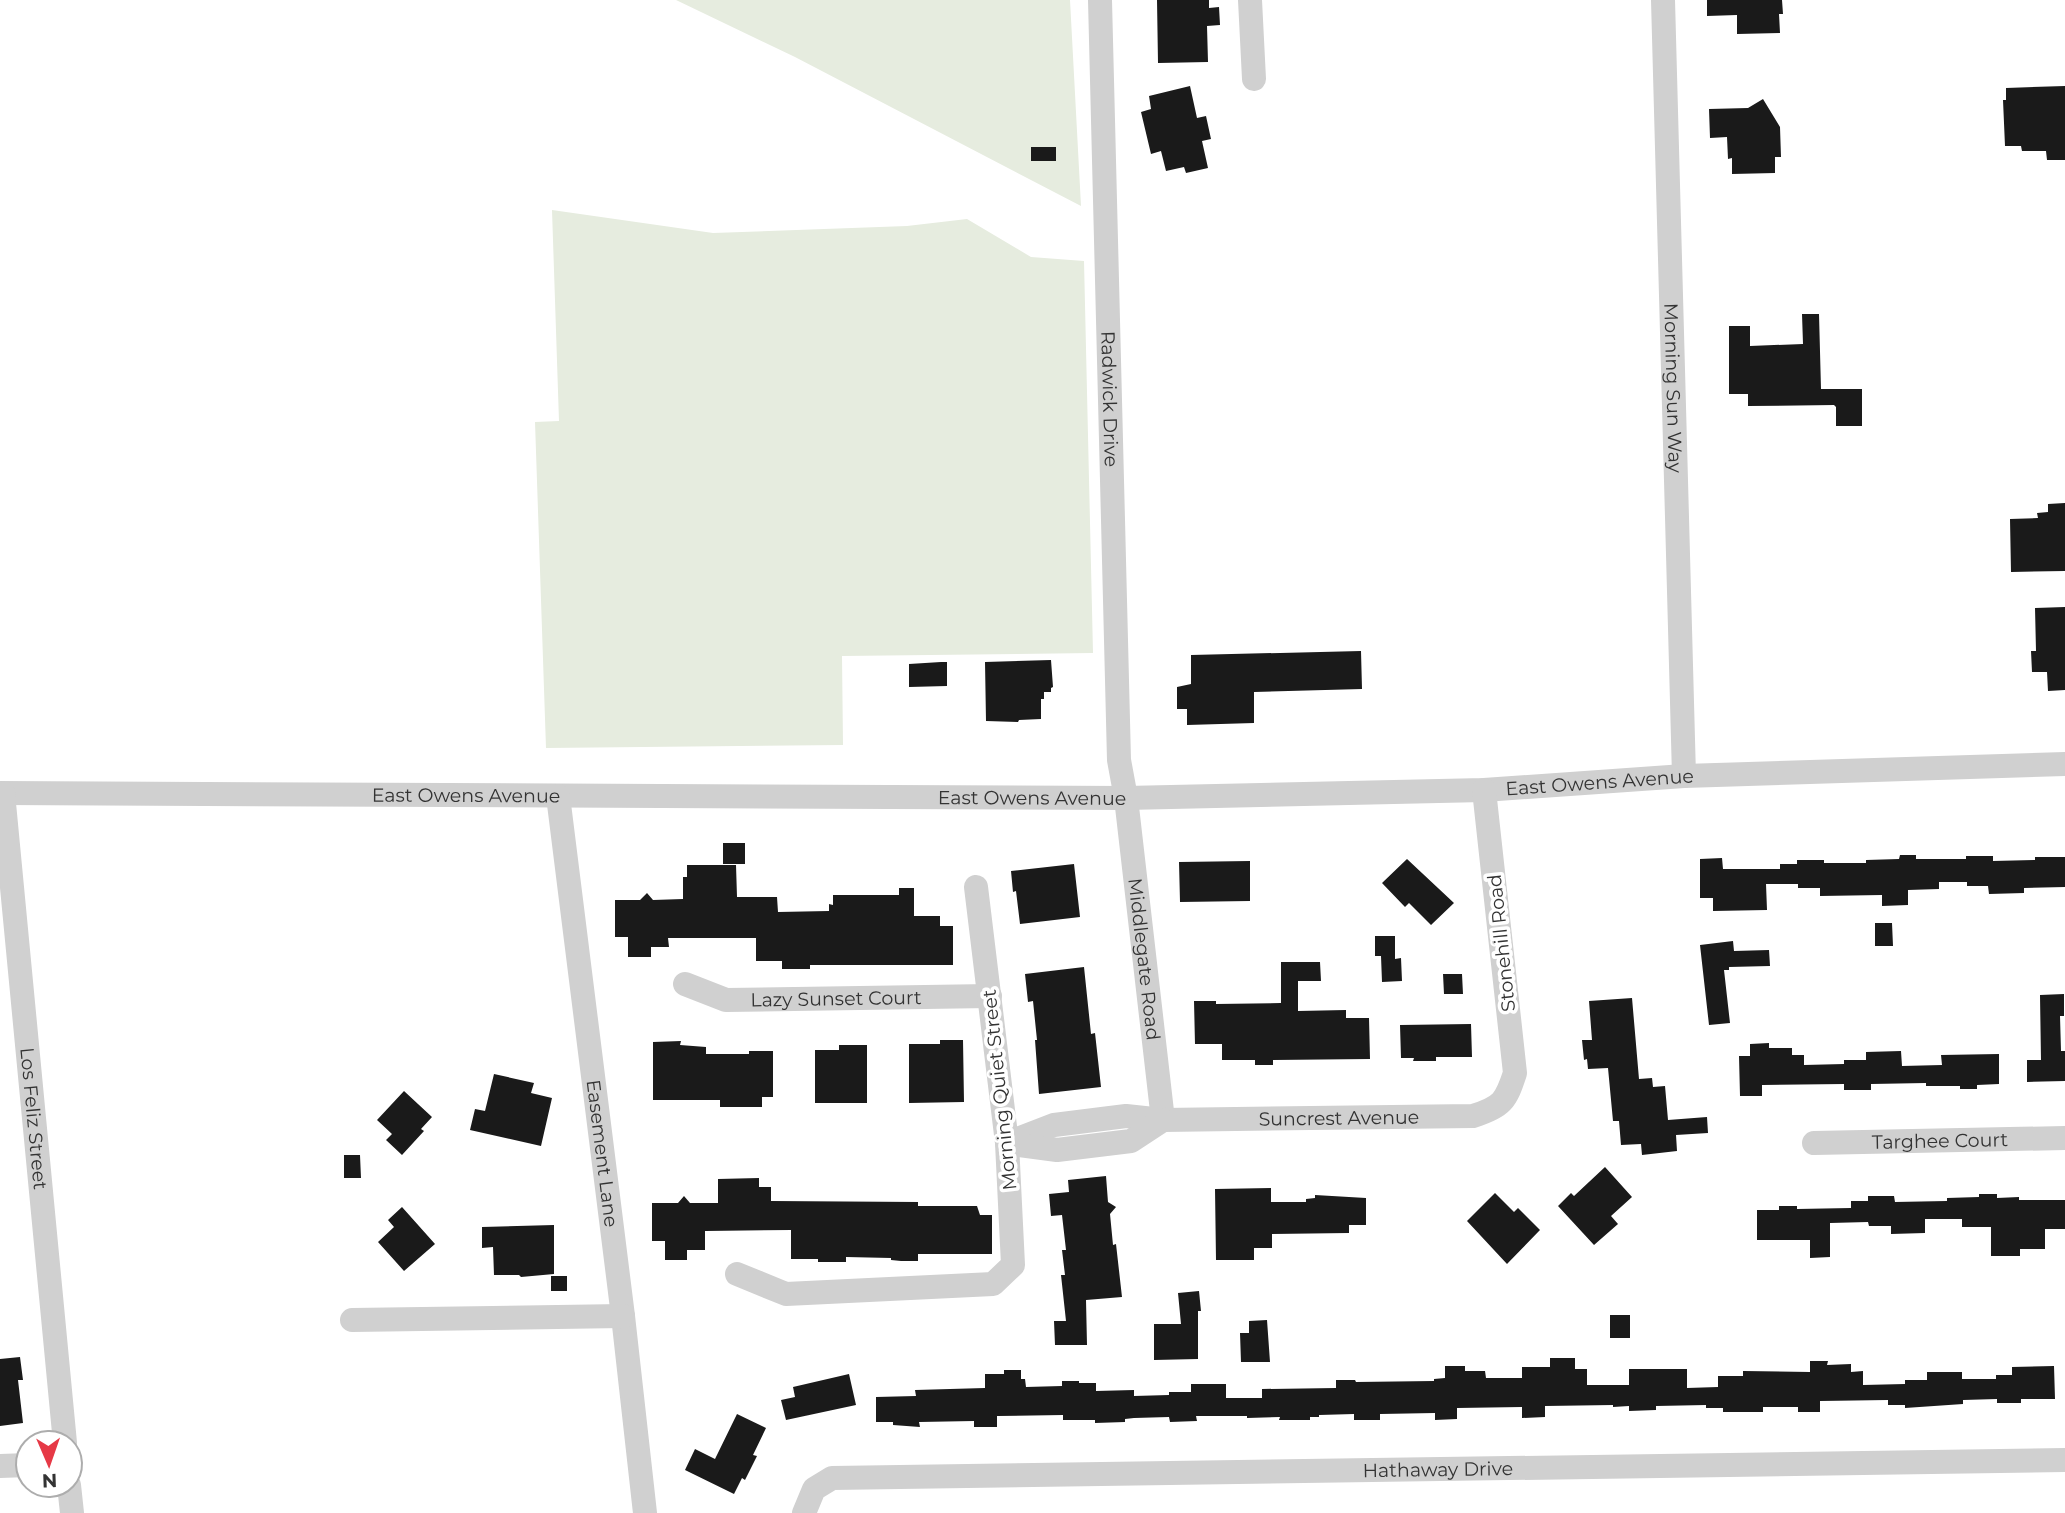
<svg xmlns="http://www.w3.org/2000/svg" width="2065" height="1513" font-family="Montserrat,sans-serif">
	<rect width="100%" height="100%" fill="#fff"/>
	<!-- green -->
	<path fill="#e6ecdf" d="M676 0H1070L1081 206 795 57Z
		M552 210 713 233 907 226 967 219 1031 257 1084 261 1093 653 842 656 843 745 546 748 535 422 559 421Z"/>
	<!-- building -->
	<path fill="#1a1a1a" d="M1157 0H1209V8L1219 7 1220 25 1207 26 1208 62 1158 63Z
		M1707 0H1782L1783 14H1779L1780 33 1737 34V15L1707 16Z
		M1190 86 1197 118 1206 116 1211 139 1202 141 1208 168 1186 173 1184 167 1166 171 1161 151 1151 154 1141 112 1151 109 1149 96Z
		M2065 86V160H2047L2046 151H2022L2021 146H2005L2003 100H2006V88Z
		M1763 99 1780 127 1781 157H1775V173L1732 174V158L1728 159 1727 137 1710 138 1709 109 1748 108Z
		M1031 147H1056V161H1031Z
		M1802 314H1819L1821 389H1862V426H1836V407L1834 405 1748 406V394H1729V326H1750V346L1803 344Z
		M2065 503V571L2011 572 2010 519 2038 518 2037 513 2048 512V504Z
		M2065 607V690L2048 691 2047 672H2032L2031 651H2036L2035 608Z
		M1361 651 1362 689 1254 692V723L1187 725V709H1177V687L1191 684V655Z
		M1051 660 1053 687 1051 688V692H1044V699H1041V719L1019 720 1018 722 986 721 985 662Z
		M941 662H947V686L909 687V664Z
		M723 843H745V864H723Z
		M1900 855H1916V859H1966V856H1993V861L2035 860V857H2065V887L2024 888V893L1989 894 1988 886H1967V882H1939V889L1908 890V905L1882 906V895L1820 896V888H1798V884H1766L1767 910 1713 911V898H1700V859L1722 858 1723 869H1780V864H1797V860H1824V863H1866V860L1899 859Z
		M1407 859 1454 903 1431 925 1409 903 1405 907 1382 883Z
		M1250 861V901L1180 902 1179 862Z
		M1074 864 1080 917 1020 924 1016 891 1013 892 1011 871Z
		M687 865H736L737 897H777L778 912 829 911V904L833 905V895H899V888H914V916H940V926H953V965H810V969H782V961H756V938H668L669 947H651V957H628V937H615V900H640L647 893 653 900 683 899V877H687Z
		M1875 923H1892L1893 946H1875Z
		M1375 936H1395V959L1401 958 1402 981 1382 982 1381 956H1375Z
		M1733 941 1734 951 1769 950 1770 966 1729 967V970H1724L1730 1023 1709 1025 1700 945Z
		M1281 962H1320L1321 981H1298V1011L1346 1010V1018H1369L1370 1059 1273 1060V1065H1255V1060H1222V1044H1195L1194 1001H1216V1004L1281 1003Z
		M1084 967 1091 1034 1095 1033 1101 1087 1039 1094 1035 1040H1037L1033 1001 1028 1002 1025 974Z
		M1443 974H1462L1463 994H1444Z
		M2064 994V1016H2060L2061 1051H2065V1081L2027 1082V1060H2041L2040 995Z
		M1632 998 1639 1079 1652 1078 1653 1087 1665 1086 1668 1120 1707 1117 1708 1133 1676 1135 1677 1151 1642 1155 1641 1144 1621 1145 1619 1121H1613L1608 1068 1588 1069 1587 1059 1584 1060 1582 1040H1592L1589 1001Z
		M1471 1024 1472 1057H1436V1061H1413L1414 1058H1401L1400 1025Z
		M940 1040H963L964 1102 909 1103V1044H940Z
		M681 1041 680 1045 706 1047V1054H749V1051H773V1097H762V1107H720V1100H653V1042Z
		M1769 1043V1048H1792V1055H1804V1065L1844 1064V1060H1866V1052L1901 1051 1902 1066 1942 1065 1941 1055 1999 1054V1084L1977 1085V1089H1960V1086H1926V1083L1871 1084V1090H1844V1084L1762 1085V1096H1740L1739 1056H1750V1044Z
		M839 1045H867V1103H815V1050H839Z
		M494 1074 534 1083 531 1093 552 1098 541 1146 470 1130 475 1109 485 1111Z
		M404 1091 432 1117 421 1129 424 1131 402 1155 386 1140 392 1134 377 1120Z
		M344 1155H360L361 1178H344Z
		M1605 1167 1632 1197 1611 1216 1618 1224 1594 1245 1558 1206 1571 1193 1574 1196Z
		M1106 1176 1108 1202 1116 1207 1110 1214 1113 1245 1116 1244 1122 1297 1086 1300 1087 1345H1055L1054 1321H1066L1061 1275H1065L1062 1250H1066L1062 1215 1051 1216 1049 1194 1069 1192 1068 1180Z
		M759 1178V1187H771V1201L918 1202V1206H977L980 1215H992V1254H918V1261H901L891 1260V1258L846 1257V1262H818V1259H791V1230L705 1231V1250H687V1260H665V1241H652V1203H678L684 1196 690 1203H718V1179Z
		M1271 1188V1202H1306V1199L1315 1198V1195L1366 1198V1225H1349V1233L1272 1234V1248H1254V1260H1216L1215 1189Z
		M1495 1193 1514 1212 1518 1208 1540 1230 1507 1264 1467 1221Z
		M1979 1194H1997V1198L2019 1197V1200H2065V1229H2045V1249H2020V1256H1991V1227H1962V1219H1925V1233L1891 1234V1226H1869L1868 1222 1830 1223V1257L1810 1258V1240H1757V1210H1779V1206H1797V1209L1851 1208V1201H1868V1196H1894L1895 1202 1947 1201V1198L1979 1197Z
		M402 1207 435 1244 404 1271 378 1242 394 1227 388 1220Z
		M554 1225V1274L521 1277 519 1275H494L493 1247 482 1248V1227Z
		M551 1276H567V1291H551Z
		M1199 1291 1201 1311H1198V1359L1154 1360V1324H1181L1178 1293Z
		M1610 1315H1630V1338H1610Z
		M1267 1320 1270 1362H1241L1240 1333H1249V1321Z
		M20 1357 23 1380H18L23 1423 0 1426V1359Z
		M1550 1358H1575V1369H1587V1385H1629V1369H1687V1388L1718 1387V1376H1743V1371L1810 1372V1361H1828L1827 1365 1851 1364V1372L1863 1371V1385L1905 1384V1380H1927V1372H1962V1379H1996V1375H2012V1367L2054 1366 2055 1399H2021V1403H1997V1399L1963 1400V1404L1905 1408V1405H1888V1400L1820 1401V1412H1798V1407H1763V1412H1723V1408H1706V1405L1656 1406V1410L1629 1411V1406L1613 1407V1405L1545 1406V1417L1522 1418V1407L1457 1408V1419L1435 1420V1413L1380 1414V1420H1354V1414L1319 1415V1417H1310V1420H1279L1280 1417 1247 1418V1416H1196L1197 1421 1170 1422 1169 1417 1134 1418 1125 1419V1422L1095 1423V1420H1063V1415L997 1416V1427H974V1421L919 1422 920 1427 893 1425V1422H876V1397L916 1396 915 1390 985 1388V1374H1004V1370H1021V1379H1025L1026 1387 1062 1386V1381H1079V1383H1096V1391L1134 1390V1396L1169 1395V1392H1191V1384H1226V1398H1262V1389L1336 1388V1380H1355L1356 1382 1434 1381V1379L1445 1378V1366H1465V1371H1485L1486 1378H1522V1367H1550Z
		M849 1374 856 1405 786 1420 781 1400 795 1397 793 1387Z
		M737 1414 766 1428 753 1455 757 1456 745 1480 742 1478 734 1494 685 1470 695 1449 715 1459Z"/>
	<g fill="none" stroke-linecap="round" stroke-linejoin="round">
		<!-- minor -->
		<g stroke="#d0d0d0" stroke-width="24">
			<path id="s1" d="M1100 0 1119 760 1126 798 1163 1120"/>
			<path d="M1250 0 1254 79"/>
			<path id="s2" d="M1663 0 1684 776"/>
			<path id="s3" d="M0 793 1126 798 1484 790 1684 776 2065 764"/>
			<path id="s4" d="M3 793 65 1443"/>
			<path id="s5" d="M558 796 623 1316 645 1513"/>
			<path id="s6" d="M685 984 726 1000 990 996"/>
			<path id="s7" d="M1007 1143 1054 1125 1126 1116 1163 1120 1473 1116C1502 1107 1506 1101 1515 1073L1484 790"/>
			<path id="s8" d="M1814 1143 2065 1138"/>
			<path d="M1010 1144 1057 1150 1131 1141 1163 1120"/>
			<path d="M737 1274 786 1294 993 1284 1013 1265 1007 1143 976 887"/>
			<path d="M352 1320 623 1316"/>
			<path d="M0 1466 28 1465"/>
			<path d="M69 1485 72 1513"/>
			<path id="s9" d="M804 1513 814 1489 832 1478 2065 1460"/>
		</g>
	</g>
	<g text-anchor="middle" stroke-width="7" stroke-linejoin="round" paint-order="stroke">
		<!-- street labels -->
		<g font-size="19" fill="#333" stroke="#fff">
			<text dy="7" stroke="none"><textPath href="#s2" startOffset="388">Morning Sun Way</textPath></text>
			<text dy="7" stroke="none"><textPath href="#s1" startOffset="399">Radwick Drive</textPath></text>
			<text dy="7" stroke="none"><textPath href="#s3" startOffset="1600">East Owens Avenue</textPath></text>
			<text dy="7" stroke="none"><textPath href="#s3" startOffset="466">East Owens Avenue</textPath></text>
			<text dy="7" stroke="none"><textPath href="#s3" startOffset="1032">East Owens Avenue</textPath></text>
			<text transform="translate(1501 943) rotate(-96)" y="7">Stonehill Road</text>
			<text dy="7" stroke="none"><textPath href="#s1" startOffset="961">Middlegate Road</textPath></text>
			<text dy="7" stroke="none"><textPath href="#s6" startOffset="154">Lazy Sunset Court</textPath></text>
			<text transform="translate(999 1090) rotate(-96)" y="7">Morning Quiet Street</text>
			<text dy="7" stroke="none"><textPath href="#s4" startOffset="327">Los Feliz Street</textPath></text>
			<text dy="7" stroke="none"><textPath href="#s7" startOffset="336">Suncrest Avenue</textPath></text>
			<text dy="7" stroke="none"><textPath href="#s8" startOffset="126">Targhee Court</textPath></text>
			<text dy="7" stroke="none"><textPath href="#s5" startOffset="360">Easement Lane</textPath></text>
			<text dy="7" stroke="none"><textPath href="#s9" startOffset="653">Hathaway Drive</textPath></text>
		</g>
	</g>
	<!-- north arrow -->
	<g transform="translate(49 1464) rotate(178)"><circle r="33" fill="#ffffff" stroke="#adadad" stroke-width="2"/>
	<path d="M0-5L12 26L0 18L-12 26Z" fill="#e63946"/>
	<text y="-10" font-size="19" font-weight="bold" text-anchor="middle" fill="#333333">N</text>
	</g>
</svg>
